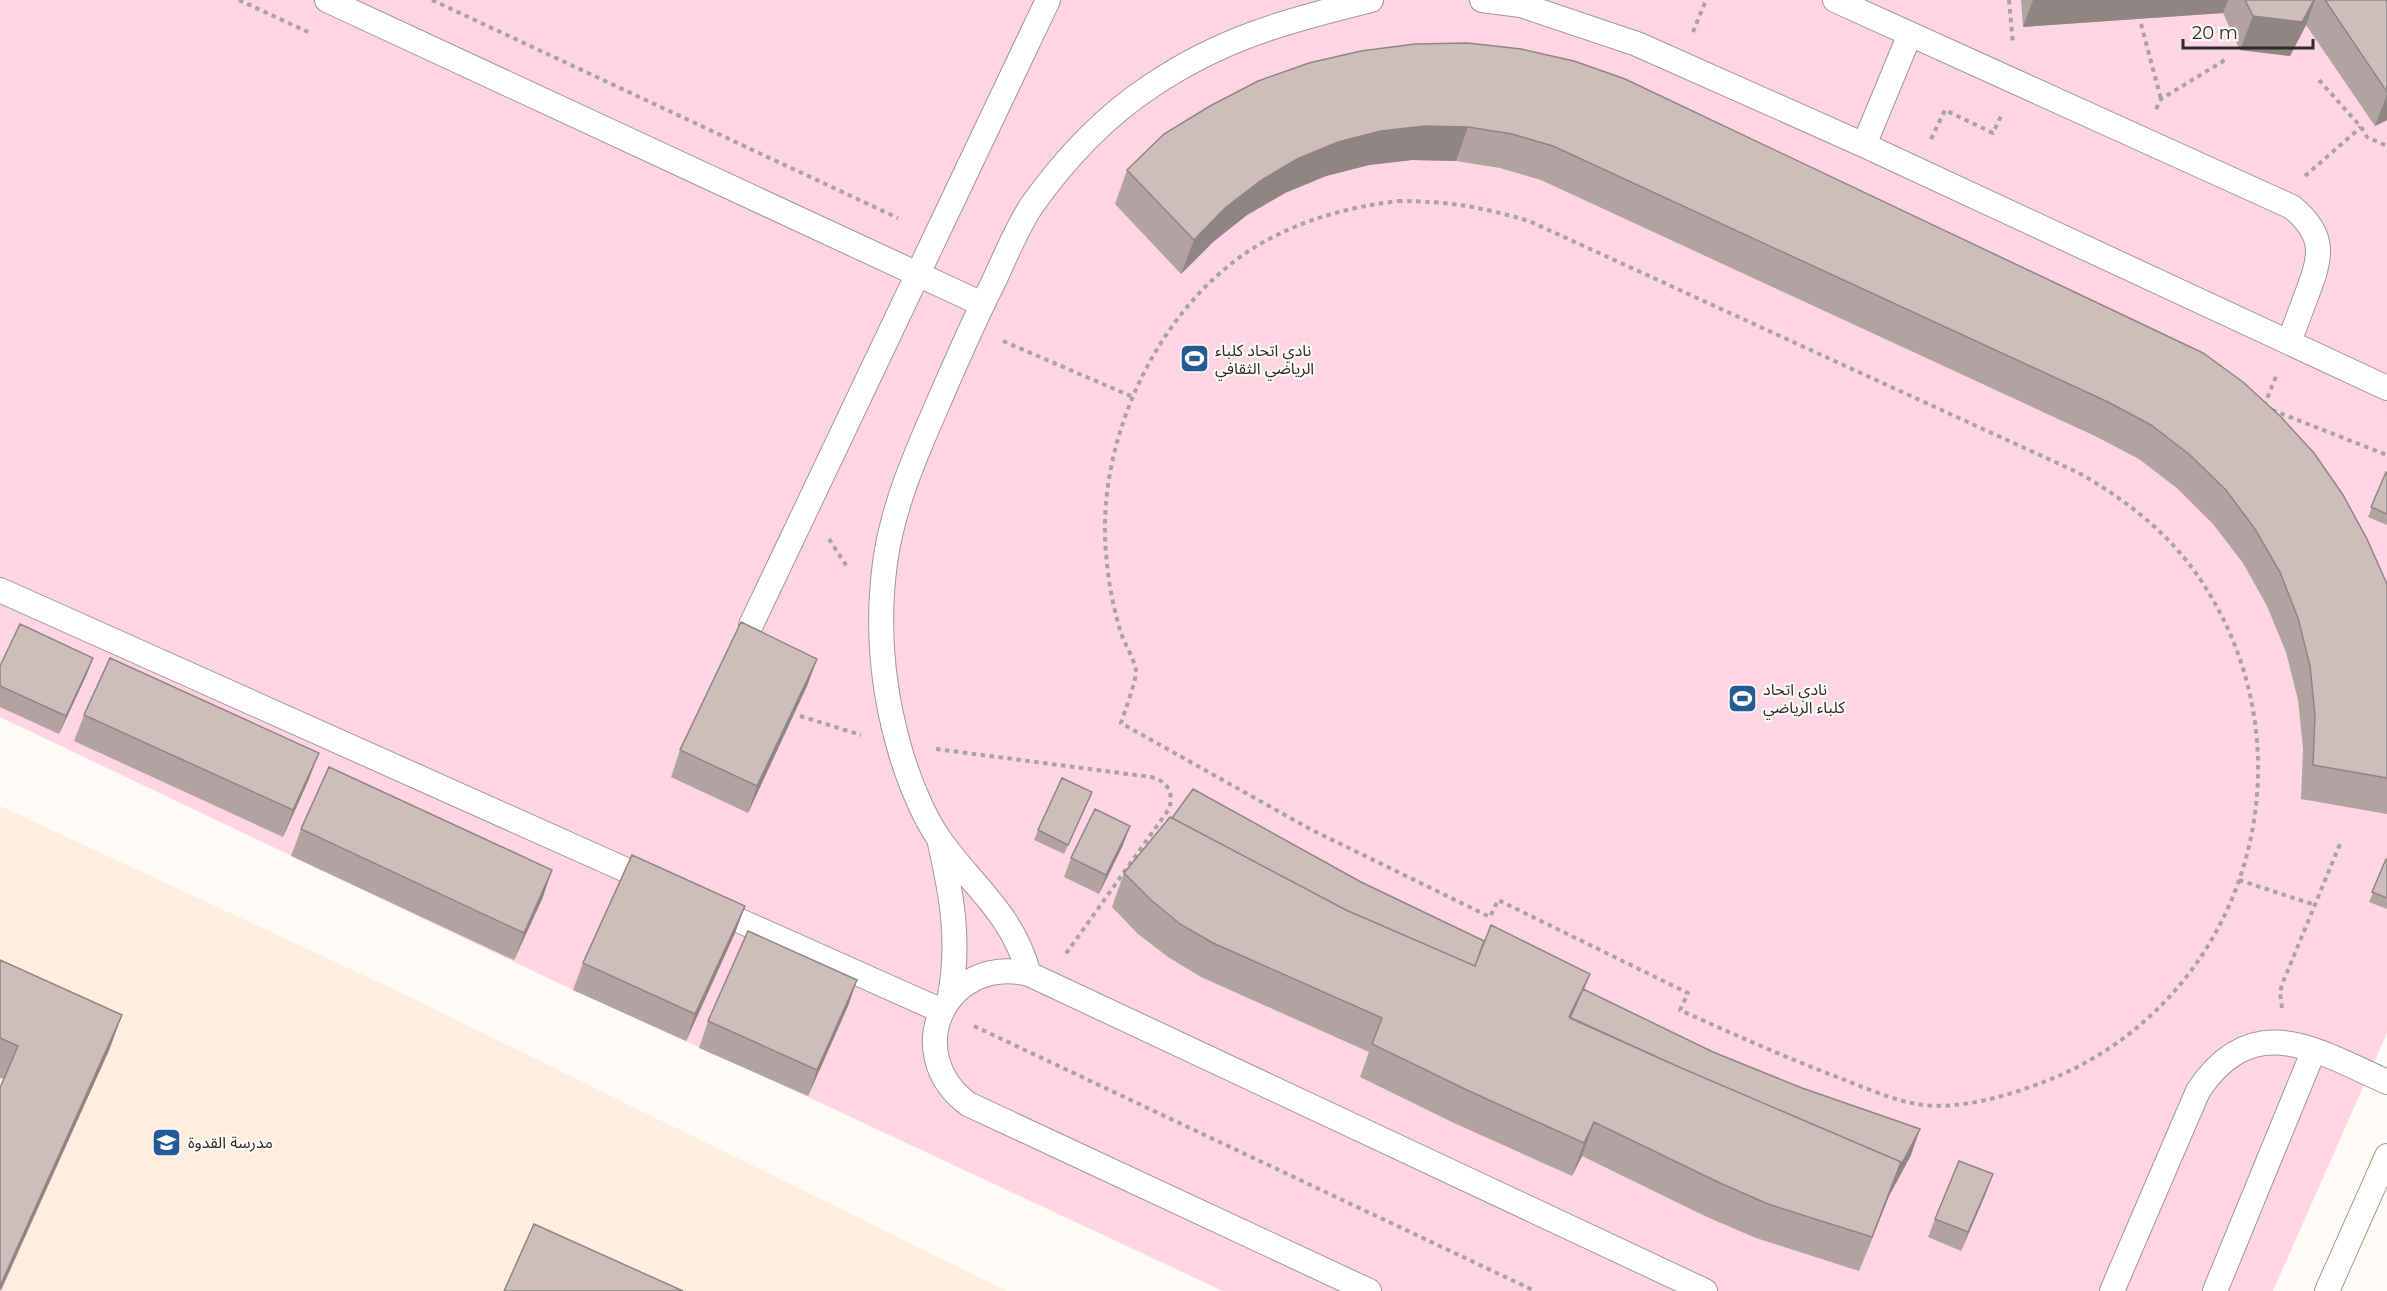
<svg xmlns="http://www.w3.org/2000/svg" width="2387" height="1291" font-family="Montserrat,'Noto Sans Arabic',sans-serif">
	<rect width="100%" height="100%" fill="#fefaf6"/>
	<!-- built -->
	<path fill="#ffeedf" d="M0 806 402 993 1007 1291H0Z"/>
	<!-- green -->
	<path fill="#ffd4e3" d="M0 0H2387V1033L2273 1291H1223L808 1097 573 990 0 717Z"/>
	<g fill="none" stroke-linecap="round" stroke-linejoin="round">
		<defs>
			<path id="service" d="M327 0 982 304
				M1482 0 1521 5 1637 44 1864 145 2387 388
				M1835 0 2292 207C2327 236 2321 257 2307 294 2301 310 2295 326 2289 342
				M1864 145 1910 34
				M0 590 655 883
				M751 625 1048 0
				M940 843C952 896 960 942 950 996
				M711 908 942 1011
				M1029 974C1012 913 975 889 940 840 922 815 906 773 898 743 882 685 877 623 885 563 893 503 919 447 943 392 959 355 975 319 993 283 1005 258 1016 229 1032 205 1064 160 1104 117 1151 86 1222 38 1289 20 1371 0
				M1369 1291 968 1104C900 1053 945 954 1029 974L1705 1291
				M2112 1291 2198 1091C2253 1008 2316 1050 2387 1082
				M2215 1291 2314 1050
				M2327 1291 2387 1156"/>
		</defs>
		<!-- service casing -->
		<use href="#service" stroke="#a2988f" stroke-width="26"/>
		<!-- path -->
		<path stroke="#a7a3a0" stroke-width="4" stroke-dasharray="4.5 4.5" stroke-linecap="butt" d="M239 0 308 32
			M432 0 898 218
			M2009 0 2013 44
			M2141 24 2161 99
			M1693 32 1706 0
			M2319 80 2361 127 2367 137 2387 146
			M2156 109 2161 99 2225 60
			M1931 139 1945 110 1993 133 2002 114
			M2305 176 2361 127
			M1398 201C1449 201 1481 207 1529 221L2079 473C2126 500 2169 533 2200 579 2316 751 2252 987 2063 1074 2022 1092 1961 1112 1917 1104 1893 1100 1868 1089 1845 1080 1789 1059 1735 1035 1680 1010L1688 993 1498 900 1490 917 1310 829 1121 723C1124 713 1137 679 1136 671 1134 658 1125 645 1121 633 1113 607 1108 580 1106 553 1095 435 1165 291 1273 237 1314 216 1352 207 1398 201Z
			M1003 341 1133 397
			M2264 406 2277 374
			M2272 410 2387 455
			M829 539 848 568
			M800 716 861 735
			M936 749 1151 777C1168 781 1174 793 1169 809L1065 955
			M2239 880 2315 905
			M2282 1008 2280 992 2283 982 2340 844
			M974 1026 1535 1291"/>
		<!-- service -->
		<use href="#service" stroke="#fff" stroke-width="24"/>
	</g>
	<!-- wall -->
	<path fill="#b0a3a2" d="M2021 0H2387V120L2375 126 2306 25 2290 56 2240 50 2223 13 2023 27Z
		M1309 63 2203 353 2387 584V814L2301 799 2303 749 2298 700 2286 652 2267 606 2243 563 2213 524 2178 489 2139 459 2095 436 1541 180 1500 168 1456 161 1412 160 1369 165 1326 176 1285 193 1247 215 1213 242 1181 274 1115 204 1127 170Z
		M2387 473V525L2368 517Z
		M93 658 86 676 59 734 0 707V666Z
		M817 659 807 686 748 813 671 777 680 750Z
		M84 715 309 779 283 837 74 741Z
		M1088 802 1064 854 1034 840 1038 830Z
		M301 829 543 897 514 960 291 856Z
		M1123 845 1099 894 1064 877 1071 858Z
		M2387 860V909L2369 902Z
		M1124 873 1475 966 1590 974 1584 990 1911 1155 1889 1196 1859 1271 1756 1238 1707 1217 1582 1156 1572 1176 1454 1123 1360 1077 1369 1052 1201 977 1168 957 1138 934 1112 907Z
		M745 906 735 933 686 1041 573 990 583 963Z
		M0 960 110 1048 1 1291 4 1079 0 1078Z
		M857 980 848 1006 808 1096 699 1048 708 1021Z
		M1986 1193 1961 1251 1928 1237 1935 1219Z"/>
	<!-- shaded-wall -->
	<path fill="#908584" d="M2033 0H2228L2223 13 2023 27Z
		M2315 0 2306 25 2290 56 2240 50 2253 16Z
		M2387 94V120L2375 126Z
		M1425 126 1468 127 1456 161 1412 160 1369 165 1326 176 1285 193 1247 215 1213 242 1181 274 1194 240 1225 208 1260 181 1297 159 1338 142 1381 131Z
		M93 658 86 676 59 734 66 716Z
		M817 659 807 686 748 813 757 786Z
		M319 753 309 779 283 837 293 810Z
		M1130 826 1123 845 1099 894 1106 875Z
		M552 870 543 897 514 960 524 933Z
		M745 906 735 933 686 1041 695 1014Z
		M857 980 848 1006 808 1096 817 1070Z
		M122 1015 110 1048 0 1291V1286Z
		M1594 1122 1582 1156 1572 1176 1584 1143Z
		M1920 1129 1911 1155 1889 1196 1859 1271 1901 1162Z
		M1993 1174 1986 1193 1961 1251 1968 1232Z"/>
	<!-- building -->
	<path fill="#cdbebc" stroke="#908584" stroke-width="1.5" d="M2245 0H2314L2302 22 2253 16Z
		M2325 0H2387V92Z
		M1468 43 1521 49 1574 61 1625 79 2203 353 2243 382 2280 416 2314 453 2343 495 2367 539 2387 584V778L2313 765 2315 715 2310 666 2298 618 2280 572 2255 529 2226 490 2190 455 2151 425 2108 402 1553 146 1512 134 1468 127 1425 126 1381 131 1338 142 1297 159 1260 181 1225 208 1194 240 1127 170 1164 134 1210 106 1258 81 1309 63 1361 51 1415 44Z
		M2386 472 2387 473V514L2371 507Z
		M741 622 817 659 757 786 680 750Z
		M20 624 93 658 66 716 0 686V666Z
		M110 658 319 753 293 810 84 715Z
		M329 767 552 870 524 933 301 829Z
		M1062 778 1092 792 1068 845 1038 830Z
		M1193 789 1361 882 1484 941 1475 966 1346 910 1172 818Z
		M1095 809 1130 826 1106 875 1071 858Z
		M1170 817 1346 910 1475 966 1491 925 1590 974 1569 1017 1679 1067 1901 1162 1872 1237 1768 1204 1720 1183 1594 1122 1584 1143 1467 1090 1372 1044 1382 1018 1213 943 1180 924 1151 900 1124 873Z
		M632 855 745 906 695 1014 583 963Z
		M2386 859 2387 860V898L2372 892Z
		M748 931 857 980 817 1070 708 1021Z
		M0 960 122 1015 0 1286V1088L18 1046 0 1038Z
		M1583 989 1713 1052 1802 1088 1920 1129 1899 1169 1901 1162 1679 1067 1570 1018Z
		M1959 1161 1993 1174 1968 1232 1935 1219Z
		M534 1224 683 1291H504Z"/>
	<!-- icons -->
	<defs>
		<symbol id="stadium-square" viewBox="-11 -11 22 22"><rect x="-9" y="-9" width="18" height="18" rx="4" fill="#255b93" stroke="#fefaf6"/><path d="M0-5a6.5 5 0 1 0 0 10a6.5 5 0 1 0 0-10ZM-3.5-1.8h7v3.6h-7Z" fill="#fff"/></symbol>
		<symbol id="school-square" viewBox="-11 -11 22 22"><rect x="-9" y="-9" width="18" height="18" rx="4" fill="#255b93" stroke="#fefaf6"/><path d="M0-5L7-2L0 1L-7-2ZM-4 1L0 2.5L4 1V4Q0 6-4 4Z" fill="#fff"/></symbol>
	</defs>
	<g fill-rule="evenodd">
		<use href="#stadium-square" x="1178" y="342" width="33" height="33"/>
		<use href="#stadium-square" x="1726" y="682" width="33" height="33"/>
		<use href="#school-square" x="150" y="1126" width="33" height="33"/>
	</g>
	<g text-anchor="middle" stroke-width="4.5" stroke-linejoin="round" paint-order="stroke">
		<!-- poi labels -->
		<g font-size="16" fill="#2f2b28" stroke="#fefaf6" text-anchor="start">
			<text x="1215" y="356">نادي اتحاد كلباء<tspan x="1215" dy="18">الرياضي الثقافي</tspan></text>
			<text x="1763" y="695">نادي اتحاد<tspan x="1763" dy="18">كلباء الرياضي</tspan></text>
			<text x="188" y="1148">مدرسة القدوة</text>
		</g>
	</g>
	<!-- scale -->
	<path d="M2183 39v9h130v-9" fill="none" stroke="#2f2b28" stroke-width="3"/>
	<text x="2192" y="39" font-size="18" fill="#2f2b28" stroke="#fefaf6" stroke-width="4.5" paint-order="stroke">20 m</text>
</svg>
